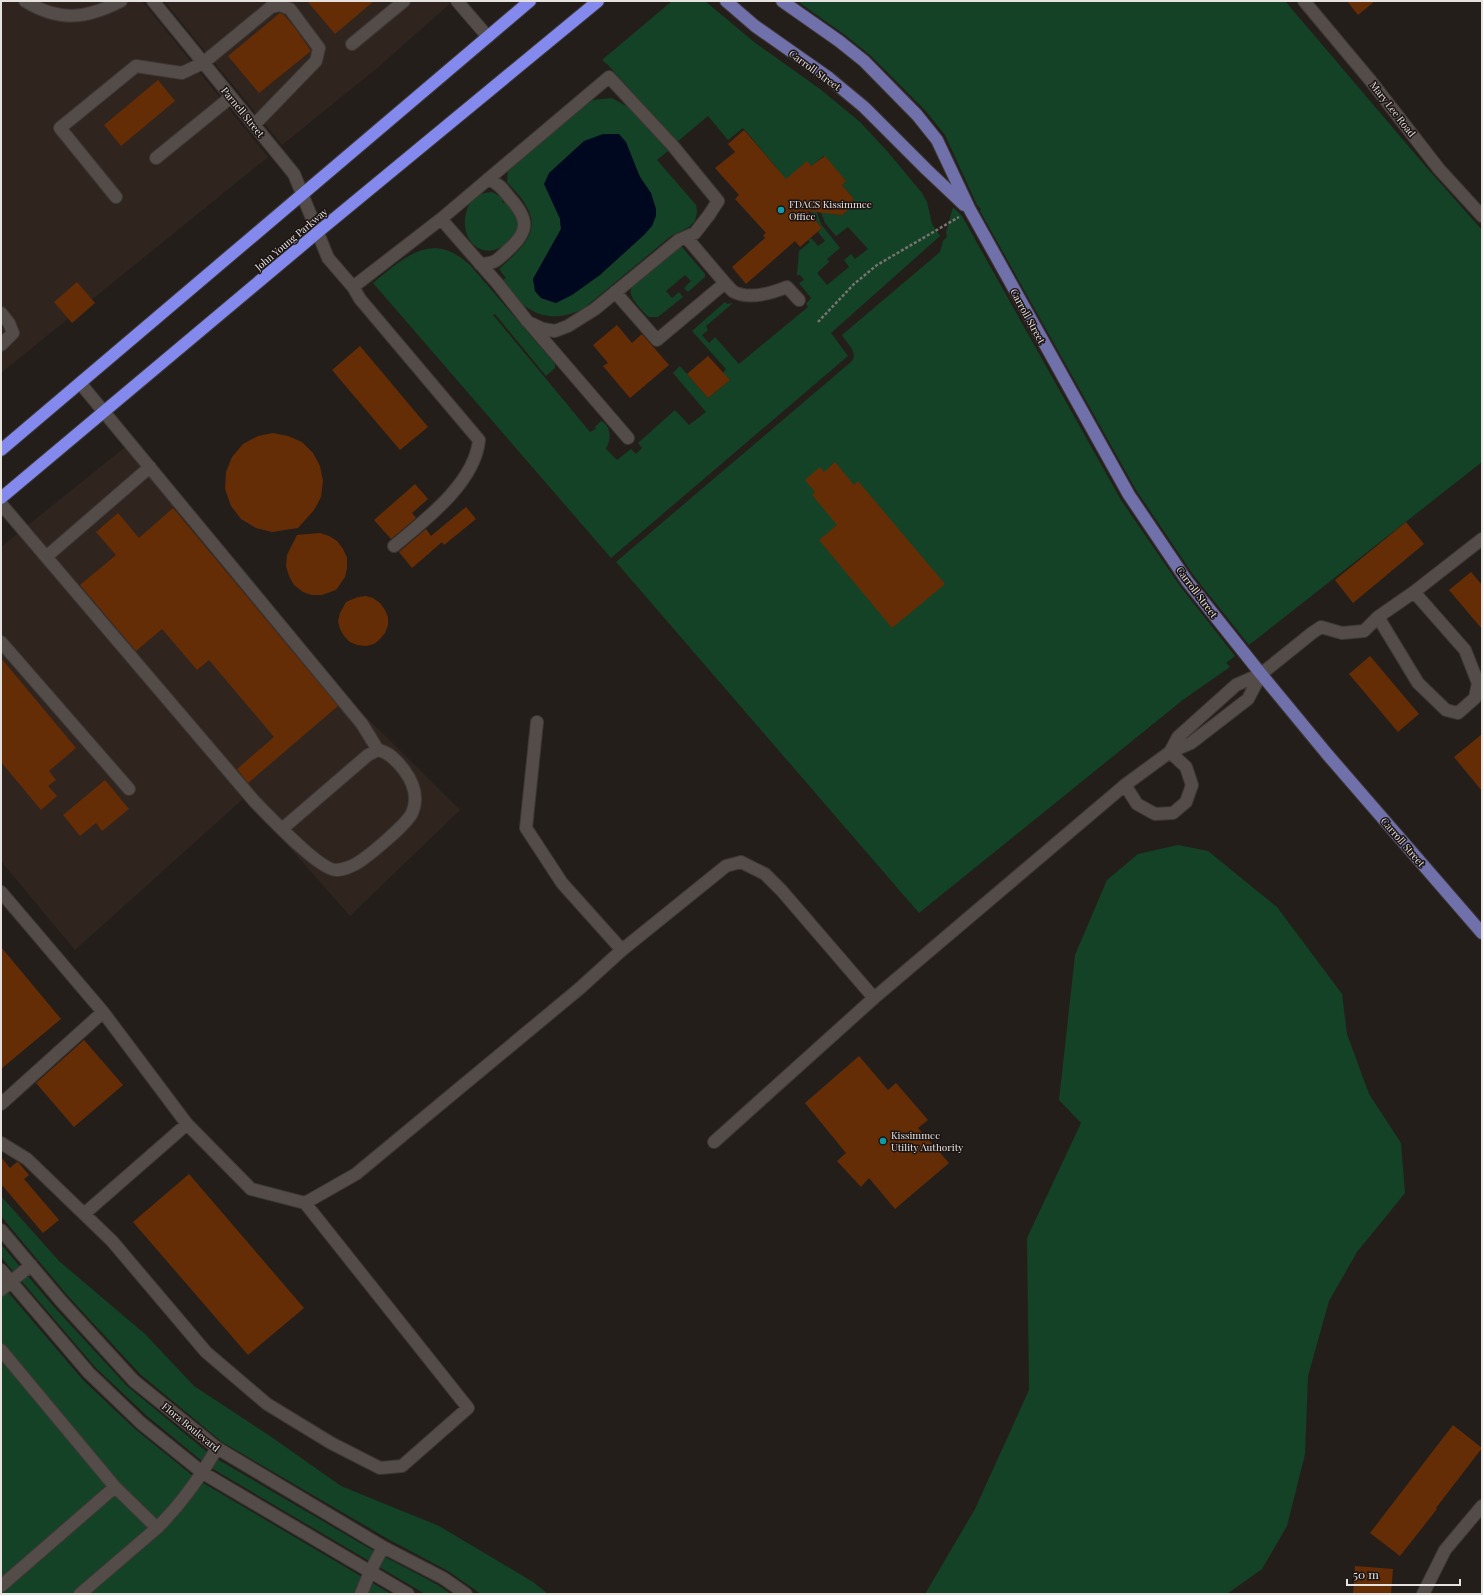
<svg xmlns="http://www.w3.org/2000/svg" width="1483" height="1595" font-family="'Playfair Display',serif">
	<rect width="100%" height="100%" fill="#241e1b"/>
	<!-- built -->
	<path fill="#30241e" d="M1 1H142L268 157 1 373Z
		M164 1H453L376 69 282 145Z
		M135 439 358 709 460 810 350 916 245 797 75 950 1 861V547Z"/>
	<!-- green -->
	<path fill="#134227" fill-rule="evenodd" d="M672 1H705L754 42 820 89 860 122 887 151 922 193 927 202 932 224 940 236 831 333 848 356 611 558 373 283C405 257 432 230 470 265L555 364V368L546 376 495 314 493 315 590 432 596 429 595 427 601 421C612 426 611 440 606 449L617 460 631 449 636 454 642 448 638 443 675 410 689 425 706 412 673 373 680 366 708 398 730 380 723 373 726 369 692 331 725 302 727 304 733 303 706 326 708 330 702 335 709 343 715 337 739 364 808 307 806 304 811 298 799 283 804 280 800 275H797L799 251 810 242 808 240 811 238 818 246 825 241 818 232 822 228 815 220 816 218 802 203 812 199 821 224 840 248 827 259 829 262 817 273 827 285 849 267 844 260 851 254 855 259 868 249 848 227 836 236 825 223 816 199H821L834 214 842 215 852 207 853 198 842 185 846 181 824 156 811 166 790 189 776 167 743 128 728 140 708 116 677 142 608 65 602 60Z
		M797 1H1285L1427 168 1482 230V462L1249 645 1194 576 1136 490 980 211 981 209 977 205 945 135 924 109 870 55 845 35Z
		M612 98 628 107 668 151 657 160 696 205 697 212 695 221 689 227 671 236 583 309C561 319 543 320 522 304 514 298 508 288 502 281L506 278 499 269C518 251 544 233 525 204 521 196 513 189 507 182L508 171 580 108 593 100ZM633 161 640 177 651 194 610 264 600 275 556 303 541 298 535 291 533 279 561 229 560 219Z
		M492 192 503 198 502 201 503 203 505 202C513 211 523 222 514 234 490 270 454 242 468 207 473 196 480 193 492 192Z
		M953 207 962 216 1121 500 1180 586 1235 656 1226 663 1230 667 1184 699 919 913 616 562 852 361C858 352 847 343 842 335L940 252 943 241 947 237 946 232Z
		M681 246 705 274V277L688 292 684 288 691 281 685 275 666 291 672 298 679 292 683 297 658 317H649C645 314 632 300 631 294 630 291 631 288 633 285Z
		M1178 845 1208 851 1277 907 1342 994 1347 1034 1369 1094 1401 1143 1405 1193 1357 1252 1329 1301 1308 1376 1305 1454 1287 1526 1262 1569 1227 1594H925L975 1509 1029 1390 1027 1238 1081 1123 1059 1100 1075 955 1107 880 1138 854Z
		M1 1196 59 1261 145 1334 194 1386 270 1436 341 1486 439 1526 533 1582 548 1594H481L448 1571 388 1539 222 1442 140 1374 67 1295 1 1216Z
		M1 1244 54 1307 127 1386 212 1456 372 1550 438 1585 451 1594H425L208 1466 147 1416 95 1367 1 1257Z
		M1 1284 83 1380 135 1429 198 1480 391 1594H1Z"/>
	<!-- water -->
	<path fill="#00081f" d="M603 134H619L626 142 640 177 651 193 656 209V216L652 226 644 235 600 275 572 295 556 303 541 298 535 291 533 279 561 229 560 219 544 184 549 173 584 141Z"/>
	<!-- building -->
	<path fill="#652d06" d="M307 1H374L335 34Z
		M1347 1H1375L1358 15Z
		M280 13 284 15 295 28 311 51 259 93 228 56Z
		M158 80 175 101 121 146 104 125Z
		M744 130 786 179 807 161 811 166 825 156 846 181 842 185 853 198 852 207 842 215 807 211 822 228 800 247 795 241 746 284 732 267 765 238 763 235 766 233 735 199 739 195 715 168 735 152 728 144Z
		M77 282 95 303 72 323 54 302Z
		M617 325 632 343 642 334 669 365 630 398 603 366 608 363 593 345Z
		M360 346 428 427 400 450 332 370Z
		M708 356 730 380 708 398 687 374Z
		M273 433 288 436 302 442 313 453 320 466 323 481 321 497 314 510 298 528 272 532 256 528 241 519 231 506 225 489 226 472 232 457 243 444 258 436Z
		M835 462 854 485 858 481 945 584 892 628 819 540 837 525 812 495 815 492 805 480 820 467 824 472Z
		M415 484 428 499 412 513 416 518 391 539 374 520Z
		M466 507 476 519 444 545 442 542 412 568 399 552 426 529 431 536Z
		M173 508 338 706 248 783 237 769 274 737 209 660 197 670 162 629 136 651 80 585 116 555 96 532 118 513 139 538Z
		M1406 522 1424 544 1353 603 1335 580Z
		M320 533 329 536 337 541 343 549 347 558V568L345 577 336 590 322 595H312L303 592 294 585 289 576 286 566 287 555 297 535Z
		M1471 572 1482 585V629L1449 590Z
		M366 596 373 598 380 603 385 610 388 617V625L385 633 380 639 374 644 366 646 357 645 350 642 344 636 340 629 338 621 340 613 346 602 358 597Z
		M1370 656 1419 714 1398 732 1349 674Z
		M1 658 76 748 49 771 56 780 48 786 57 796 41 810 1 762Z
		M1482 734V791L1454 757Z
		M105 780 129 809 102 831 96 823 80 836 63 815Z
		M1 947 61 1019 1 1069Z
		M84 1040 123 1085 74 1127 36 1083Z
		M859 1056 888 1090 896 1083 928 1120 918 1128 949 1163 895 1209 869 1178 861 1187 837 1161 846 1153 805 1103Z
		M1 1157 10 1168 17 1162 19 1163 29 1175 24 1179 59 1220 43 1233 1 1184Z
		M189 1174 304 1308 248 1355 133 1222Z
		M1453 1425 1482 1448 1436 1508 1437 1509 1400 1556 1370 1533Z
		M1355 1566 1393 1569 1391 1594H1353Z"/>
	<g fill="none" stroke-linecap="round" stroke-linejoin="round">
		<defs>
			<path id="minor" d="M25 1C59 22 86 19 121 1
				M153 1 294 174 328 258 353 287 441 219 609 77 673 146 718 201 709 215 695 233 679 240 595 309 568 326 555 331 543 329 528 322 498 284 441 219
				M457 1 488 37
				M1304 1 1370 80 1439 169 1482 216
				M352 44 404 1
				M156 158 231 97
				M116 197 60 128 136 66 182 73 203 63 271 7 280 5 290 9 319 48 316 61 254 125
				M686 237 725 283
				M480 264C496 263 496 261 507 251 530 231 529 219 509 197 503 189 498 183 488 179
				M353 287 360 299 479 440C475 483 424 521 394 546
				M615 292 657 340 725 283C728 286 731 290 734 292 750 300 772 293 787 287L799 300
				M1 313 9 323 13 333 1 345
				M530 324 628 438
				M80 383 362 724 378 750
				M1 504 255 802C268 815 319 870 336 870 343 870 353 866 359 862 371 854 407 824 412 813 419 797 413 782 404 770 397 761 389 752 378 750L368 755 282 829
				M46 557 150 467
				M1378 617 1418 683 1446 710 1458 713 1475 698 1478 683 1465 650 1414 592
				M1 642 129 789
				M537 722 526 828 562 883 622 950
				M1170 752 1178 737 1236 685 1261 674 1312 633 1321 627 1342 633 1364 631 1378 617 1414 592 1482 539
				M1125 785 1137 804 1155 814 1173 813 1186 802 1192 785 1186 767 1170 752
				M1 892 103 1012 187 1124 251 1189 305 1203 356 1174 579 989 622 950 726 866 741 862 765 874 782 891 874 998
				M1 1104 103 1012
				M714 1142 874 998 1125 785 1170 752 1191 743 1248 699 1261 674
				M1 1143 27 1159 112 1241 206 1352 267 1404 331 1443 380 1468 402 1466 468 1408 305 1203
				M84 1214 187 1124
				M1 1230 61 1301 134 1381 217 1448 383 1547 443 1578 466 1594
				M1 1270 89 1373 141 1423 203 1473 408 1594
				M1 1290 31 1265
				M1 1350 115 1487 157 1528 80 1594
				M157 1528C181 1504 200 1478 217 1448
				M1 1586 115 1487
				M361 1594 370 1572 383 1547
				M1423 1594 1445 1550 1482 1506"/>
			<path id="major" d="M726 1 755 26 829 78 864 107 926 169 964 205
				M782 1 839 41 864 61 917 115 937 140 970 210 1129 495 1187 581 1261 674 1327 754 1482 933"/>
			<path id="highway" d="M1 450 530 1
				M1 498 318 232 598 1"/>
		</defs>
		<!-- minor casing -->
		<use href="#minor" stroke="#3d3836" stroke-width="14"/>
		<!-- major casing -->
		<use href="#major" stroke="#3d3836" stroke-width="14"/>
		<!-- highway casing -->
		<use href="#highway" stroke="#3d3836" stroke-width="14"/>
		<!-- path -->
		<path stroke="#797371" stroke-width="2.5" stroke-dasharray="3 2" stroke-linecap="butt" d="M818 322 854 284 877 265 959 217"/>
		<!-- minor -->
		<use href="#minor" stroke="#544c49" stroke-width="12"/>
		<!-- major -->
		<use href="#major" stroke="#7071ab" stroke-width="12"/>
		<!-- highway -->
		<use href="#highway" stroke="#8389ed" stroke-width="12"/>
	</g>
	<!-- markers -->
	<g fill="#0f9aa8" stroke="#1b1412" stroke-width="1.5">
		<circle cx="781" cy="210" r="4"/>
		<circle cx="883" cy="1141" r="4"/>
	</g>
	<g text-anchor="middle" stroke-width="3" stroke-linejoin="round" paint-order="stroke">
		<!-- street labels -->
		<g font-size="10" fill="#e6e2e0" stroke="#1b1412">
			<text transform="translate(815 70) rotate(36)" y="4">Carroll Street</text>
			<text transform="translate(1393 109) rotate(52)" y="4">Mary Lee Road</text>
			<text transform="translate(243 112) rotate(51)" y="4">Parnell Street</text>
			<text transform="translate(291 239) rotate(-40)" y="4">John Young Parkway</text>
			<text transform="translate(1028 316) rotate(61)" y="4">Carroll Street</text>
			<text transform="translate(1197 592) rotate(53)" y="4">Carroll Street</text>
			<text transform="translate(1403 842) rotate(49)" y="4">Carroll Street</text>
			<text transform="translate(191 1427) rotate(39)" y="4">Flora Boulevard</text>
		</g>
		<!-- poi labels -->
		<g font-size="10" fill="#e6e2e0" stroke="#1b1412" text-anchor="start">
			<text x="789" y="208">FDACS Kissimmee<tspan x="789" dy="12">Office</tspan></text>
			<text x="891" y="1139">Kissimmee<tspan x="891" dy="12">Utility Authority</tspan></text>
		</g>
	</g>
	<!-- border -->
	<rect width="1483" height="1595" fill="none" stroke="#e6e2e0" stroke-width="4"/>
	<!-- scale -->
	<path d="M1347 1579v6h113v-6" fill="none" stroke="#e6e2e0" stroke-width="2"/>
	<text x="1353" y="1579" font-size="12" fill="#e6e2e0" stroke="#1b1412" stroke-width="3" paint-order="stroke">50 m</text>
</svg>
